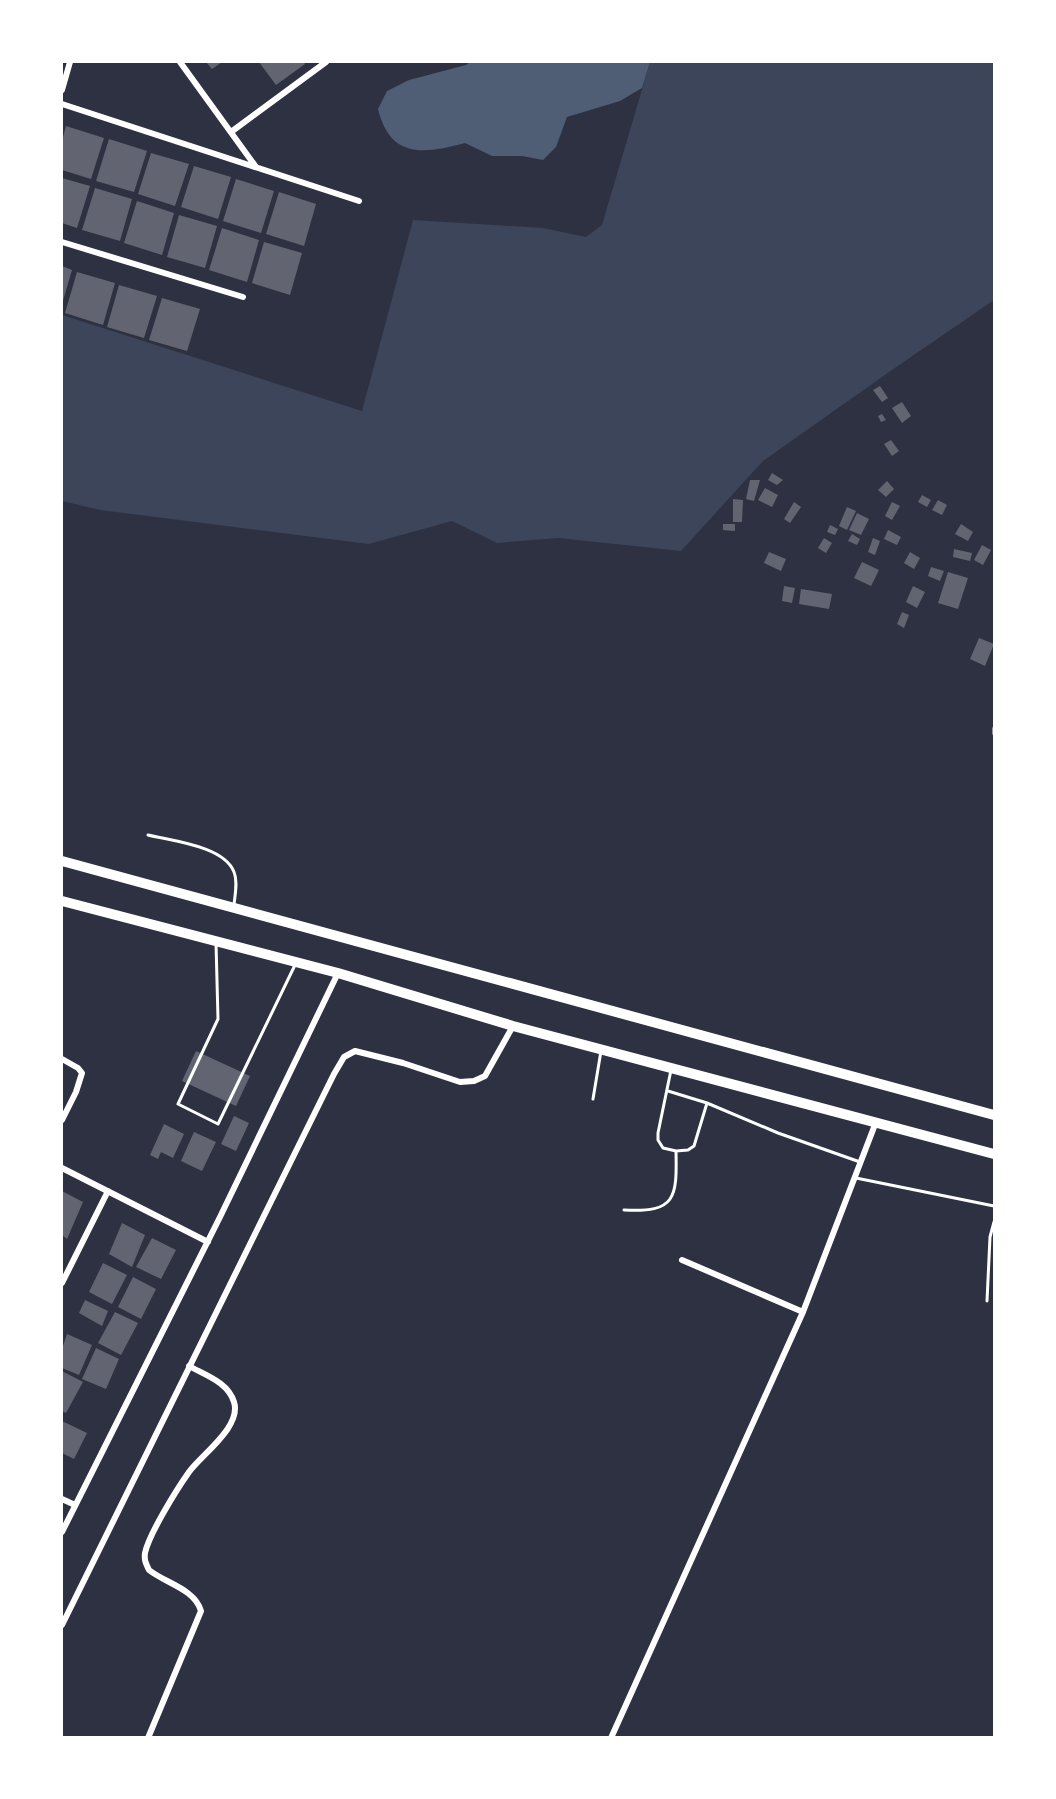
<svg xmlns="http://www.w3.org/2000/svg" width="1056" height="1799" font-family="Commissioner,sans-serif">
	<rect width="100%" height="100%" fill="#2d3142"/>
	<!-- green -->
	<path fill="#3c4559" d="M650 62H994V300L892 370 763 461 681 551 558 538 497 543 452 521 369 544 100 510 62 501V315L362 411 413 220 543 228 586 237 602 225Z"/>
	<!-- water -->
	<path fill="#4f5d75" d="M470 62H650L642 88 620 101 567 117 556 147 543 160 522 156H492L465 143C424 154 390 159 378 109L387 91 409 80 466 65Z"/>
	<!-- building -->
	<path fill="#626471" d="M206 62H222L212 69Z
		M259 62H304L305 64 276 85Z
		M66 126 104 138 91 179 62 170V141Z
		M109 139 147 151 134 192 96 181Z
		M151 153 189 164 175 206 138 194Z
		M194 166 231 177 218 219 181 207Z
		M62 178 90 186 77 228 62 223Z
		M236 179 274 191 261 233 223 221Z
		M95 188 132 199 120 241 82 230Z
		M279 192 316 204 304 246 266 234Z
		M137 201 174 213 162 255 124 243Z
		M179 215 217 226 205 268 167 257Z
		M222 228 259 240 247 282 209 270Z
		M264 242 302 253 290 295 252 283Z
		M62 266 72 270 62 304Z
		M77 272 115 283 103 325 65 313Z
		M119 285 157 296 144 338 107 327Z
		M162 298 200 309 187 351 149 340Z
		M880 386 888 398 882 402 873 390Z
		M902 402 911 416 902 423 892 408Z
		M882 414 886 420 881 422 878 416Z
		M891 440 899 451 892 456 884 444Z
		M772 473 783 480 777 485 768 480Z
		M750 480H760L754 501 746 499Z
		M887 481 894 489 886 497 878 490Z
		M765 488 778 495 772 507 758 500Z
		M922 495 931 500 927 507 918 502Z
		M733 499 743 500 742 522H733Z
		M938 500 947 505 942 515 932 510Z
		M794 502 801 507 790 523 784 519Z
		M892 502 900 506 892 520 885 516Z
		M847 507 856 511 847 530 839 526Z
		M857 513 869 519 861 535 849 530Z
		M723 524H735V531L723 530Z
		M961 524 973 532 968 541 955 534Z
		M830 525 838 529 835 535 827 532Z
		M888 530 901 537 897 545 884 539Z
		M852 534 860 539 857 545 848 541Z
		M824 538 832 543 826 553 818 548Z
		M873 538 880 541 875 555 868 552Z
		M982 545 991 550 983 565 974 560Z
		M954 549 972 553 970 561 953 557Z
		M769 552 786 559 781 571 764 563Z
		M910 552 920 558 914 569 904 563Z
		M862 562 879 570 871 586 854 578Z
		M931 567 944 571 940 581 928 576Z
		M948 572 968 578 958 609 938 603Z
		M784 586 795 588 792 603 782 601Z
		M913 586 925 592 917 608 906 602Z
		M801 589 832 594 829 609 799 604Z
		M902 612 909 615 904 628 897 624Z
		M979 638 994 644 985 666 970 659Z
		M196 1051 250 1076 236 1106 182 1081Z
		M234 1116 249 1123 236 1151 221 1144Z
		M164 1124 184 1134 173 1158 161 1152 158 1159 150 1155Z
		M194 1132 216 1142 202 1171 181 1161Z
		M62 1191 83 1202 67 1239 62 1235Z
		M122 1223 145 1235 132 1267 109 1254Z
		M152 1238 176 1250 161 1279 136 1267Z
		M103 1263 127 1275 112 1304 89 1292Z
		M133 1277 156 1289 141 1319 118 1307Z
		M85 1300 108 1311 102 1326 79 1313Z
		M115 1312 138 1323 121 1355 98 1343Z
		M67 1334 92 1345 79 1375 62 1368V1349Z
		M96 1348 119 1359 106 1389 82 1379Z
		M62 1371 83 1382 66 1413 62 1411Z
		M62 1421 87 1433 74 1459 62 1453Z"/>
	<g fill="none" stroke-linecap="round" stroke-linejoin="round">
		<!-- service -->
		<path stroke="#fff" stroke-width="3" d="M994 728V734
			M148 835C172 841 224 846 234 872 238 882 235 894 234 905
			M216 943 218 1019 178 1104 218 1124 295 965
			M668 1091 707 1103 778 1133 860 1162
			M593 1099 601 1051
			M676 1151 688 1150 694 1146 707 1103
			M856 1178 994 1206
			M624 1210C676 1213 677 1198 676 1151L663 1148 658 1140V1133L671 1070
			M987 1301 990 1237 994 1222"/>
		<!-- minor -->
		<path stroke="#fff" stroke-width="6" d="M180 62 256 167
			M62 90 70 62
			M62 104 359 201
			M231 132 326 62
			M62 242 243 297
			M62 1059 78 1068 82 1073 76 1092 62 1120
			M62 1168 208 1242
			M682 1260 803 1312
			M62 1283 108 1191
			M62 1499 75 1505
			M62 1532 220 1217 338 973
			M62 1625 334 1074 344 1057 355 1051 403 1063 460 1082 474 1081 485 1076 513 1026
			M148 1738 201 1611C195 1589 165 1583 149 1570 146 1564 144 1560 145 1553 149 1534 177 1489 189 1472 201 1455 242 1427 234 1402 228 1382 205 1375 189 1366
			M611 1738 803 1312 876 1122"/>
		<!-- trunk -->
		<path stroke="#fff" stroke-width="10" d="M62 861 994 1115
			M62 901 338 973 513 1026 994 1154"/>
	</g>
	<!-- border -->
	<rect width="1056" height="1799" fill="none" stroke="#ffffff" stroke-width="126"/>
</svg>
